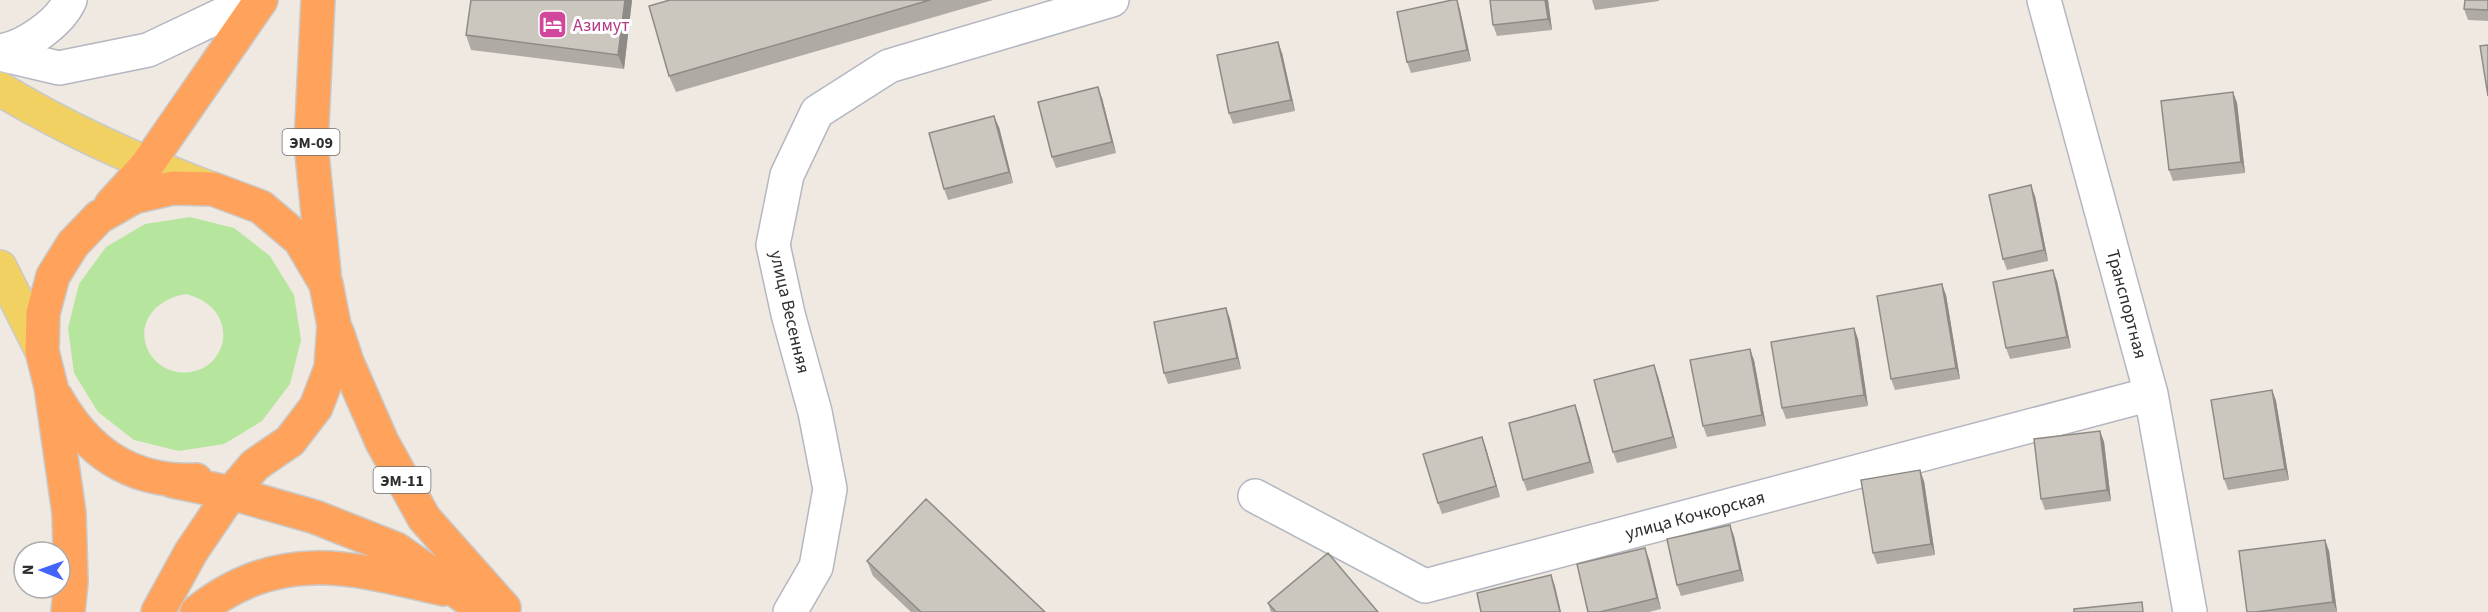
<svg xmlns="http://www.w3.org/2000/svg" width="2488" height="612" font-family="'Source Sans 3',sans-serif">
	<rect width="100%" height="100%" fill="#efe9e1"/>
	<!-- green -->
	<path fill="#b6e59e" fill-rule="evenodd" d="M190 217 234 228 270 256 294 295 301 340 290 384 262 421 224 444 179 451 134 440 98 412 74 373 68 328 79 284 106 247 145 224ZM186 294C248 310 225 384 173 371 162 368 151 359 147 348 136 319 160 298 186 294Z"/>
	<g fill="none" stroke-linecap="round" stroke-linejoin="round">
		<defs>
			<path id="minor" d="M2044 0 2151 394 2190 612
				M0 51C24 48 60 23 70 0
				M0 54 59 68 148 50 253 0
				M1255 496 1425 586 2151 394
				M790 612 816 567 830 489 815 412 788 314 773 245 787 175 817 112 889 66 1112 0"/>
			<path id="major" d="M0 89C66 129 137 161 209 188
				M0 267 42 351"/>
			<path id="highway" d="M318 0 311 144 324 273
				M111 205 147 165 261 0
				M337 332 347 362 382 442 424 518 504 608
				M56 397C87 452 131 483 196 480
				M173 481 231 493 315 517 396 549 487 612
				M68 612 71 582 69 513 51 387 42 351 43 313 53 276 73 244 99 217 134 197 173 188 213 189 261 207 300 240 326 284 334 325 331 368 316 407 290 441 255 465 231 493 191 552 158 612
				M197 612C278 547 351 567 443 589"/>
		</defs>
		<!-- minor casing -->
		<use href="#minor" stroke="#b4b7c1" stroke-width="36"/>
		<!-- major casing -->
		<use href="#major" stroke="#c9c9c9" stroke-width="36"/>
		<!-- highway casing -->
		<use href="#highway" stroke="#c9c9c9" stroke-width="36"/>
		<!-- minor -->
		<use href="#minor" stroke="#fff" stroke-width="33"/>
		<!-- major -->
		<use href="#major" stroke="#f2d163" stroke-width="33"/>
		<!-- highway -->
		<use href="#highway" stroke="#ffa35c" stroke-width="33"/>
	</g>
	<!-- wall -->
	<path fill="#afaba4" d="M471 0H632L624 69 471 50 466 35Z
		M670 0H993L676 92 669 76Z
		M1457 0 1460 10 1471 61 1411 73 1407 62Z
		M1548 0 1552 30 1497 36 1493 25Z
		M1592 0H1659V1L1595 10Z
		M2488 0V21L2468 20 2464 9Z
		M1282 53 1295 111 1233 124 1229 113Z
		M2233 92 2237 103 2245 173 2173 181 2169 170Z
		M1102 98 1116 153 1056 168 1052 157Z
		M999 127 1013 183 948 200 944 189Z
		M2035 196 2048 261 2007 270 2003 259Z
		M2057 281 2071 348 2010 359 2006 348Z
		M1946 295 1960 379 1895 390 1891 379Z
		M1226 308 1230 319 1241 369 1168 384 1164 373Z
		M1854 328 1858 339 1868 406 1786 419 1782 408Z
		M1754 360 1766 426 1707 437 1703 426Z
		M1658 376 1677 448 1617 463 1613 452Z
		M2272 390 2276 401 2289 480 2228 490 2224 479Z
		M1579 416 1594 473 1527 491 1523 480Z
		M2100 431 2104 442 2111 501 2045 510 2041 499Z
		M1482 437 1500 497 1442 514 1438 503Z
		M1924 481 1935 555 1877 564 1873 553Z
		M1734 536 1744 581 1681 596 1677 585Z
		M2325 540 2329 551 2337 612H2247Z
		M1649 559 1661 609 1649 612H1588Z
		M867 561 1045 612H911L873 576Z
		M1268 603 1378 612H1271Z"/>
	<!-- shaded-wall -->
	<path fill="#8e8b86" d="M625 0H632L624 69 618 55Z
		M1457 0 1460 10 1471 61 1467 50Z
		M1545 0H1548L1552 30 1548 19Z
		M1278 42 1282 53 1295 111 1291 100Z
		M1098 87 1102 98 1116 153 1112 142Z
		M2233 92 2237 103 2245 173 2241 162Z
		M994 116 999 127 1013 183 1009 172Z
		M2031 185 2035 196 2048 261 2044 250Z
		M2053 270 2057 281 2071 348 2067 337Z
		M1942 284 1946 295 1960 379 1956 368Z
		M1226 308 1230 319 1241 369 1237 358Z
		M1854 328 1858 339 1868 406 1864 395Z
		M1750 349 1754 360 1766 426 1762 415Z
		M1654 365 1658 376 1677 448 1673 437Z
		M2272 390 2276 401 2289 480 2285 469Z
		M1575 405 1579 416 1594 473 1590 462Z
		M2100 431 2104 442 2111 501 2107 490Z
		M1482 437 1486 448 1500 497 1496 486Z
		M1920 470 1924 481 1935 555 1931 544Z
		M1730 525 1734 536 1744 581 1740 570Z
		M2325 540 2329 551 2337 612 2333 602Z
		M1645 548 1649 559 1661 609 1657 598Z
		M1551 575 1555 586 1561 612H1560Z"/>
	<!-- building -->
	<path fill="#cbc7bf" stroke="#8e8b86" stroke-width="1.5" d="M471 0H625L618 55 466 35Z
		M670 0H930L669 76 649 6Z
		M1452 0H1457L1467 50 1407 62 1397 12Z
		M1490 0H1545L1548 19 1493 25Z
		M2465 0H2488V10L2464 9Z
		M1278 42 1291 100 1229 113 1217 55Z
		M2488 45V96L2480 46Z
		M1098 87 1112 142 1052 157 1038 102Z
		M2233 92 2241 162 2169 170 2161 101Z
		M994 116 1009 172 944 189 929 133Z
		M2031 185 2044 250 2003 259 1989 195Z
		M2053 270 2067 337 2006 348 1993 282Z
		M1942 284 1956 368 1891 379 1877 296Z
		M1226 308 1237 358 1164 373 1154 322Z
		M1854 328 1864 395 1782 408 1771 342Z
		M1750 349 1762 415 1703 426 1690 360Z
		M1654 365 1673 437 1613 452 1594 380Z
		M2272 390 2285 469 2224 479 2211 400Z
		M1575 405 1590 462 1523 480 1509 423Z
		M2100 431 2107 490 2041 499 2034 439Z
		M1482 437 1496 486 1438 503 1423 454Z
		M1920 470 1931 544 1873 553 1861 480Z
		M926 499 1045 612H921L867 561Z
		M1730 525 1740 570 1677 585 1667 539Z
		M2325 540 2333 602 2256 612H2247L2239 551Z
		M1645 548 1657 598 1600 612H1588L1577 564Z
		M1328 553 1378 612H1276L1268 603Z
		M1551 575 1560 612H1481L1477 593Z
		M2142 602 2143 612H2074V609Z"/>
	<!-- icons -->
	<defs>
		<symbol id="hotel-square" viewBox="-11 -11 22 22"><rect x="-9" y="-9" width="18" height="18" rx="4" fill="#d1479c" stroke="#fff"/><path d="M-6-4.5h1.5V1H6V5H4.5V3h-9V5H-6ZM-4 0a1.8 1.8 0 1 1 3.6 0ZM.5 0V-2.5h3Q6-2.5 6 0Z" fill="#fff"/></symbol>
	</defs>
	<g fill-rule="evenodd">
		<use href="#hotel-square" x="536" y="8" width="33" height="33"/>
	</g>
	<g text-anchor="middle" stroke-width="6" stroke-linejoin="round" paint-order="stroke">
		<!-- shield labels -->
		<g fill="#fff" stroke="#6d6d6d" stroke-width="1.5">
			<rect x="282.5" y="129" width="57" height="26" rx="4.5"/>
			<rect x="373.5" y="467" width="57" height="26" rx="4.5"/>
		</g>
		<g font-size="16" font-weight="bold" fill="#2e2e2e">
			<text x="311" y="148">ЭМ-09</text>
			<text x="402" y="486">ЭМ-11</text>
		</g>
		<!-- hotel labels -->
		<g font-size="18" fill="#b23c85" stroke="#fff" text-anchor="start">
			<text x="573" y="31">Азимут</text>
		</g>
		<!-- street labels -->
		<g font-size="18" fill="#2e2e2e" stroke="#fff">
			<text transform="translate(2127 304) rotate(75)" y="6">Транспортная</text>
			<text transform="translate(790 312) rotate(77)" y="6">улица Весенняя</text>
			<text transform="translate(1695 515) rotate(-15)" y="6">улица Кочкорская</text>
		</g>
	</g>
	<!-- north arrow -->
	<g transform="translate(42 570) rotate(271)"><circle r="28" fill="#ffffff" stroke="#ababab" stroke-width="1.5"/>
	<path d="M0-4.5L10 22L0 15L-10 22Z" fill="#4264fb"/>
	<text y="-9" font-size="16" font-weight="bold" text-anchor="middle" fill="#2e2e2e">N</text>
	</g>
</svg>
